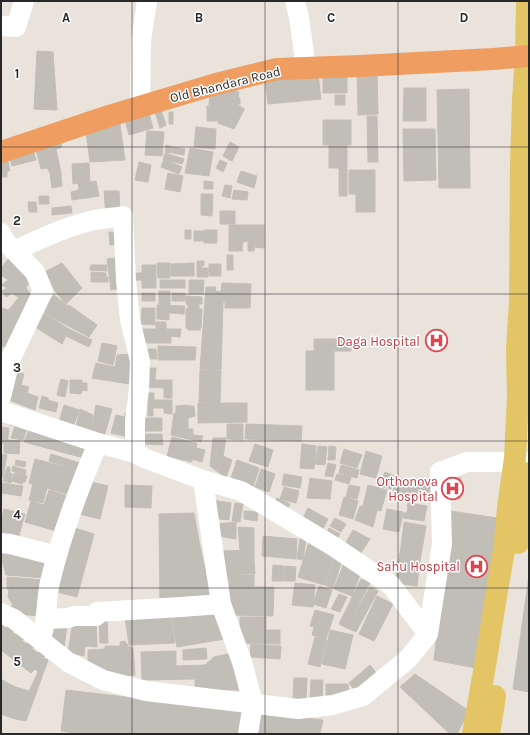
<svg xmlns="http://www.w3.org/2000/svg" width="530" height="735" font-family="Karla,sans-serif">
	<rect width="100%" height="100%" fill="#e9e3db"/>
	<!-- building -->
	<path fill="#c1bdb7" stroke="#c4bfb5" d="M37 51 53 52 57 110 34 109Z
		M357 70H377L378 114 358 115Z
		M318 73 321 99 268 104 265 78Z
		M323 73H347V93H323Z
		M237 88V92H239L238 98H240V104H238V106H241V108H244V110L234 129 218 123 219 121H207V106H209L210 92Z
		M404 88H426V121H403Z
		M469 89 470 188H439L437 90Z
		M335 95H345V105H335Z
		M148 110 153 128 129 135 124 117Z
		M161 110 166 125 160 128 155 112Z
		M169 112H173V124H169Z
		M367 116H377L378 162H368Z
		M119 117 125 160 90 162 88 146 85 126Z
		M323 120H351V145H323Z
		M196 127 216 129 215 149 194 147Z
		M403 129H435L436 180 404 181Z
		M147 131 164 132 162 156 145 155Z
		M59 136 62 147 56 149 61 173 62 186 52 188 50 173 47 168 41 169 34 142Z
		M230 142 239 147 232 161 223 156Z
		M166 145 173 147 172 153 165 152Z
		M329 145H347V168H329Z
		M32 146 36 160 12 166 8 153Z
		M174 147 185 149 184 155 173 153Z
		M190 148 213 152 209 176 185 173Z
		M6 153 10 171H7V177H1V154Z
		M165 153 184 159 182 164 163 159Z
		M164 159 182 167 179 174 161 167Z
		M220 160 227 163 223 172 216 168Z
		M139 162 151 165 148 182 135 180Z
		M89 163 90 182 96 181 99 196 72 200 71 192 79 190 78 183 73 184 72 164Z
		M339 168H347V196H339Z
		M349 170H375V212H356V194H349Z
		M241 171 257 176 254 188 237 182Z
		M168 173 183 176 180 192 165 189Z
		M204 181 213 182V189H204Z
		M225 185 232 186 230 198 222 196Z
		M234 190 248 192 247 200 232 199Z
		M104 191H119L120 213 106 215Z
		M201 194H213L212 216 201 215Z
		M39 196H49V204H39Z
		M28 202H36L37 212H29Z
		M71 206 72 213 52 215V208Z
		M220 211H235V224H220Z
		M229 225H264V248L255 247V237H248V241L243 242 242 251H229Z
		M185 230H191V239H185Z
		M204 230H217V243H204Z
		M194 231H204V241H194Z
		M109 232H120L121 244 110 245Z
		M248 237H255L254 251H248Z
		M227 255H233V270H227Z
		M121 257 124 280 110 282 107 259Z
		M9 258 31 281 18 297 12 293 6 297 2 291 7 288 2 285 8 280 1 275V268Z
		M197 261H204V266H201V268H208V277H197Z
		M62 263 82 288 66 304 41 274Z
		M157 263H170V278H158Z
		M194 263V276H171V264Z
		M209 264H221V276H209Z
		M91 265H107V271L90 270Z
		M142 265H156V288H142V280H129V273H142Z
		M91 272 106 273V277H91Z
		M108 277V282H91V278Z
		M122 280 123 288 111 290 110 282Z
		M160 280H185V288H160Z
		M189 280H204L203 294H189Z
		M222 283 251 284 250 308H225V302H223L221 370 200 369 206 287H216L215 291 221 292Z
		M26 288 34 299 12 349 1 346V326L2 320 1 319V315L2 308 9 310Z
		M159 291H170V305H159Z
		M142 293H155V301H142Z
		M172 293H185V301H172Z
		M54 295 68 306 57 320 41 310Z
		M186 296 202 297V304H199V309H202L201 328H200V330H188V328H186V309H188V305L186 304Z
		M69 305 97 325 89 337 57 320Z
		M157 305 185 306 184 314 169 313V320L157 319Z
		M142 308H155V325L141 324Z
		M41 311 69 329 62 344 32 325Z
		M156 322H166V329H181L180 337 171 336V343H145L142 329H156Z
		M69 329 92 340 89 347 66 336Z
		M314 339H351V351H334V390H306V351H314Z
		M102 343 117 346 113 365 98 361Z
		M158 346 196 347 195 360H158Z
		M147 349H156L157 359H148Z
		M130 354 129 384 92 378 96 363 115 367 117 355Z
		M145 368H156L155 380H172V398H164V388L145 387Z
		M11 370 24 374 21 385 29 387 27 393 38 397 35 410 4 398Z
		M200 370 221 371 220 403 199 402Z
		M61 379 68 381 65 397 57 395Z
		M70 380H82V383H87V391L82 390 81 394 70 393Z
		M148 393H154V400H172V414L164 413V408H153V416H148Z
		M42 396 48 398V400L58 403 56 412 39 408Z
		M198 403H247V422L198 423Z
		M64 405 79 410 73 427 59 422Z
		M96 405 112 409 104 437 91 434Z
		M188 405V406H194L195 416 188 418V429H193V435L203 436 201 442 171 435 174 413H176V406Z
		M80 409 93 415 91 432 76 426Z
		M125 413 131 414 128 437 111 433 116 415 125 417Z
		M14 418 28 426 23 440 11 438 15 426 10 425Z
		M143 418H162V431H143Z
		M227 424H243V440L227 439Z
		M246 424 302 426 301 441 245 439Z
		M31 425 88 444 84 458 24 442Z
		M1 427 9 428 7 444 1 443Z
		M144 434H162L163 445 144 444Z
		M172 437 197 443 196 448 205 450 202 462 192 459V462L167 456Z
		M213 438H226L223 456 232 460 226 478 210 466Z
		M8 440 20 441 19 454 4 453V444H7Z
		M255 444 273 450 268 467 249 461Z
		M302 444 316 446 314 469 300 468Z
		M318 446 327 447 325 465 315 464Z
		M329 446 336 447 335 460H328Z
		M344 449 362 455 357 468 340 463Z
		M366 451 382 456 376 478 360 474Z
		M1 454 7 455 3 477H1Z
		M51 454 83 464 81 471 49 461Z
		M35 459 81 471 74 496 29 483Z
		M16 460 26 462 25 467 15 465Z
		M237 460 259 468 253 487 231 478Z
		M328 463 336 465 333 477 325 476Z
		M341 465 359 470 357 478 339 473Z
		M13 466 26 470 25 475 12 471Z
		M7 467H10V473L12 474 11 483 3 481Z
		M261 469 275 474 269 492 255 487Z
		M385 472 395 476 391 489 380 486Z
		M14 473 27 476 25 482H23L22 484 12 481Z
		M284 474 302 477 300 488 282 485Z
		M337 474 351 477 349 484 335 480Z
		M448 477 461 478 460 499 447 498Z
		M310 478 332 481 330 499 307 498Z
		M396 478 432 484 430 499 395 495 396 491H393Z
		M87 481 108 486 100 519 75 513Z
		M2 483 23 486 21 496 1 493Z
		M33 484 47 488 43 503 29 500Z
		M125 485 152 486 151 508 125 507Z
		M349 485 360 487 357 499 346 497Z
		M368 485 387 490 381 511 363 506Z
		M284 487 299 491 296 503 280 499Z
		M49 490 71 497 66 512 44 505Z
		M344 497 358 501 353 519 339 515Z
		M277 498 290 504 285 514 272 508Z
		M212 500 231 503 229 520 210 518Z
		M31 501 62 511 56 531 25 522Z
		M235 503 243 504 240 522 232 521Z
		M408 503 427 506 424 521 403 518 404 513H407L408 507H407Z
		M360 506 377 510 373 527 355 520Z
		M308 508 328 519 322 530 302 520Z
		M4 509 25 514 18 539 1 534V518H2Z
		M387 509 403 512 399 532 383 529Z
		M244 511 258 512 257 521 244 519Z
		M450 511 498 518 476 668 434 660Z
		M194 513 199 541 205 569 212 604 160 607 159 514Z
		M335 518 346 524 341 532 330 526Z
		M236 522V539L219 536 218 524Z
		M404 522 426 526 422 550 401 547Z
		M71 527 94 534 77 597 53 591Z
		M238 527 254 528V550H240Z
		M329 528 340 534 336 540 326 535Z
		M353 530 370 539 358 557 344 546Z
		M263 536 297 539 296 559 262 556Z
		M300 538 306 539 303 560 297 559Z
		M309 542 335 550 324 585 298 577Z
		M1 545 47 554 45 578 6 575 1 555Z
		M401 547 422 550 420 561 399 558Z
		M254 550V561L241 562 242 581H224L222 551Z
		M334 556 343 558 333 588 325 585Z
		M399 558 420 561 417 586 395 583Z
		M254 561 255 574H242L241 562Z
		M344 563 362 569 352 596 334 589Z
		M273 565 284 566 283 581H272Z
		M285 566 296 567 295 581H284Z
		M242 575H254V587H274L273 616 228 615 229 581 242 582Z
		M529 576V692L513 689Z
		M7 577 44 580 38 616 19 614 11 606 13 605 8 597 9 589H7Z
		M361 579 370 583 347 628 339 624Z
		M295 583 315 585 313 607 292 605Z
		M319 586 332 590 326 608 313 604Z
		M370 587 378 591 356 632 347 628Z
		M339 594 347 597 340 612 331 609Z
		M377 596 393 604 374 641 359 634Z
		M170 609H217L225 639 177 647Z
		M169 610 175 643 129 645 125 617Z
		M315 610 334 615 326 639 312 635 314 627 310 626Z
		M74 616H96L97 647 85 646 84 656 68 652Z
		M240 617H266V630H240Z
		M68 618 64 648 45 634Z
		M99 618H107L108 643H100Z
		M2 625 5 628 7 626 13 631 12 632 16 635 18 634 24 639 22 640 26 644 29 642 34 647 32 649 38 653 40 651 45 656 43 658 48 660 26 721 15 719 1 714V679L9 684 16 687 29 691 38 672 35 669 31 673 1 650V626Z
		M240 630H280V644L239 643Z
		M330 630 353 635 345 669 322 664 328 640Z
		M315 637 327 640 320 667 308 664Z
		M125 641 128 646 133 648 135 675 121 676 120 642Z
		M251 644 281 646 280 659 250 657Z
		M105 646H120L121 676 106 675Z
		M206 648 207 659 183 660V650Z
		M105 649V669H98V666H91L88 664V650Z
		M176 651V666L205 665 214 657 232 653 240 690H195V679L142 680 141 652Z
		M370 665 377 674 356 692 349 683Z
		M415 674 469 711 457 734H450L400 687Z
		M294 678H307L306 699H293Z
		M311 680H323L322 699H310Z
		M326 684H348L349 699H326Z
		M66 690 323 720 320 734H83L61 731Z"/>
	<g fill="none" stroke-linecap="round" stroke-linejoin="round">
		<!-- minor -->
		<path stroke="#fff" stroke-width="20" d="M295 1 299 17 306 68
			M1 26 16 27 24 1
			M140 107 141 41 147 1
			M1 233 4 240 35 272 43 291 10 360 1 397
			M14 251C40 239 67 226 95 220 104 218 114 218 123 216L126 280 130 320 140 361 139 389 135 421V453
			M1 411 98 443 135 453 144 458 203 480 241 491 333 546 391 585 428 634
			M203 480 221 604 242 662 253 703 248 734
			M1 543 10 544 57 556
			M1 613 14 619 68 662 103 680 146 691 298 709 333 705 363 696 409 658 428 634 442 544 440 472 467 462H529
			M45 622 47 619 68 618 74 616H96L97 612 181 607 221 604
			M41 640C42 634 44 628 45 622 47 609 47 595 50 582 61 535 79 488 98 443"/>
		<!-- major -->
		<path stroke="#e3c566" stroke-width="22" d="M518 543 529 473
			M473 734 486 660 496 596 504 550 508 508 515 458 518 396 517 349 520 301 521 164 523 100 526 57 527 1
			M489 734 495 696"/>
		<!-- highway -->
		<path stroke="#ef9d60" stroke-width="22" d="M1 152 109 116 216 84 277 69 360 66 493 59 529 56"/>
	</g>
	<!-- grid -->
	<path fill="none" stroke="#282828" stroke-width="1" stroke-opacity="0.55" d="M132 1V734M265 1V734M398 1V734M1 147H529M1 294H529M1 441H529M1 588H529"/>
	<!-- icons -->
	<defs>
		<symbol id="hospital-ring" viewBox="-11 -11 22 22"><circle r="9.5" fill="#fff" stroke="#e0444e" stroke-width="1.5"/><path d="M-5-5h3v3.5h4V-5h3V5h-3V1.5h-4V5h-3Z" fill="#e0444e"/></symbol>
	</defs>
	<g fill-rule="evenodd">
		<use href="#hospital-ring" x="424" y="328" width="25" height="25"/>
		<use href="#hospital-ring" x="440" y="476" width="25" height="25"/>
		<use href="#hospital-ring" x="464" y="554" width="25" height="25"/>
	</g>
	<g text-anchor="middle" stroke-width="3" stroke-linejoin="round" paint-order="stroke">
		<!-- street labels -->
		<g font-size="13" fill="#282828" stroke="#fff">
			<text transform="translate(225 84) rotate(-14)" y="5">Old Bhandara Road</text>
		</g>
		<!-- health labels -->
		<g font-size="13" fill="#be3a42" stroke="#fff" text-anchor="end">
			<text x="420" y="346">Daga Hospital</text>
			<text x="438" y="486">Orthonova<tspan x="438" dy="15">Hospital</tspan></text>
			<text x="460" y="571">Sahu Hospital</text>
		</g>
	</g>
	<g font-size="13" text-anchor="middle" font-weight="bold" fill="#282828" stroke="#fff" stroke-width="3" stroke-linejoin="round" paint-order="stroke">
		<text x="66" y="22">A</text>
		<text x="199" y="22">B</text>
		<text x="331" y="22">C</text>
		<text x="464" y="22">D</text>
		<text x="17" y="78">1</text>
		<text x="17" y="225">2</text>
		<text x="17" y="372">3</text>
		<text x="17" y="519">4</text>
		<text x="17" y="666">5</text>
	</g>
	<!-- border -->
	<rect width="530" height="735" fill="none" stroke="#282828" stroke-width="4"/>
</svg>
